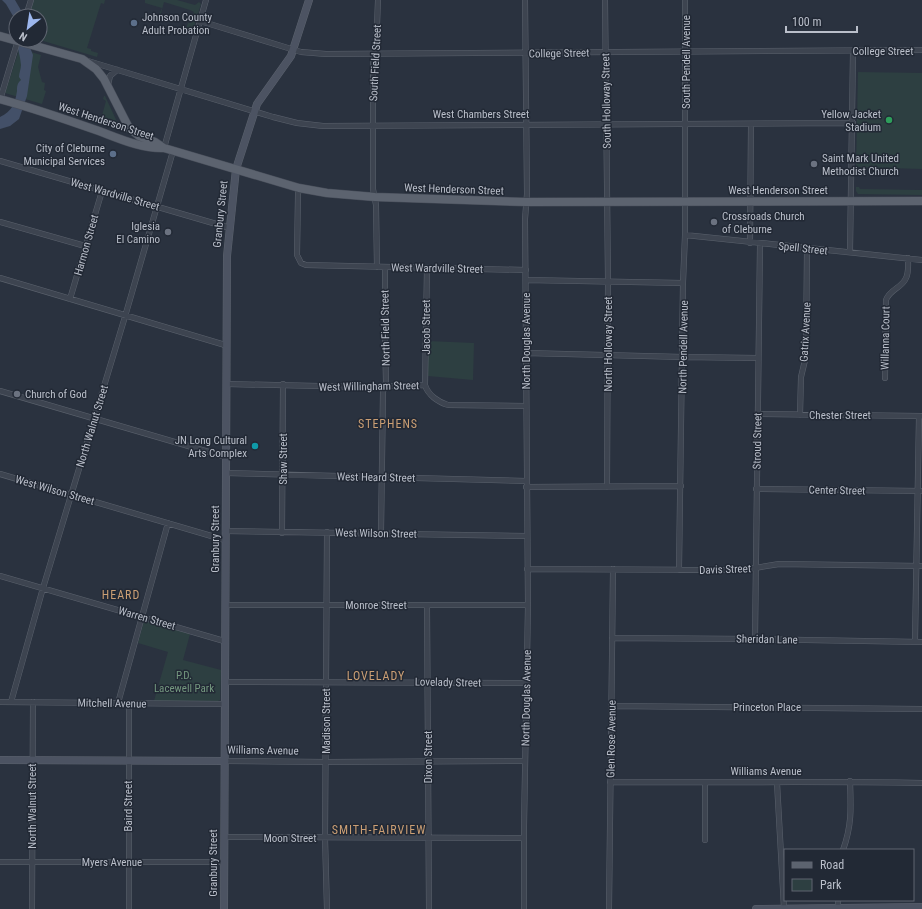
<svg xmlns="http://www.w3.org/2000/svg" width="922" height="909" font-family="'Roboto Condensed',sans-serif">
	<rect width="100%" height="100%" fill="#2a323f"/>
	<!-- green -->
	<path fill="#2d3f41" d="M34 0H105L104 4 101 3 87 48 91 49V51L98 53 97 57 40 40V16H29Z
		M145 0H177L195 5 199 2 201 4 193 30 186 28 188 23H190L194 12 190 10 164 2 160 17H158L162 8 145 3Z
		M19 50H24L41 55 38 67 42 82 45 83 44 90 46 91 42 104 5 93Z
		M858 72 922 73V169L856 167Z
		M104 96H105L119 126 97 120V118L101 119 106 101 103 99Z
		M856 187H859L860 189 922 190V195L858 194 856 191Z
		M428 341 474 343 473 380 428 376 427 373Z
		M144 621 190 634 183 660 221 670 220 700 218 701H154L168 652 138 643Z"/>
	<!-- water -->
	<path fill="#435068" d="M2 0H15L22 12V16H16V40H27L33 55 27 96 19 119 10 126 0 129V117C12 111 15 104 17 91 17 87 17 83 21 80L19 77C19 73 21 69 21 65 20 48 12 40 16 21L6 4Z"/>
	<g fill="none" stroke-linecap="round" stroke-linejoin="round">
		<defs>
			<path id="street" d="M605 0 608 281 607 487
				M26 16 31 0
				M200 21 301 52 326 54 922 50
				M88 61 273 117 297 123 323 126 853 123
				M108 85 110 76 117 70
				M0 100 18 40
				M164 148 206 0
				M0 161 230 228
				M299 188 298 194 297 255 301 263 306 265 526 270
				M0 222 85 246
				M685 235 922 260
				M750 243 751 124
				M850 252 853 51
				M377 267 376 205 373 189V60L376 51 378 0
				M0 278 225 345
				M526 280 683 283
				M70 299 102 191
				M526 353 683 357 758 358
				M885 378 886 300C890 289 902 288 906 278 909 272 908 265 908 258
				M227 384 362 387 425 385C428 395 438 402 448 405L526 406
				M425 385 427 268
				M0 391 226 457
				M757 414 921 416
				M800 415 801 377 806 356 807 248
				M226 473 526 481
				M0 474 225 540
				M526 487 681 486
				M756 489 922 491
				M225 531 527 536
				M327 532 325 838 327 909
				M282 533 283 384
				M381 533 383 392 386 382 385 337V267
				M527 569 728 570 755 568 779 564 922 566
				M679 570 683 283 685 235V0
				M0 576 224 641
				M225 605H528
				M427 605 429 909
				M612 638 755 639 922 642
				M755 639 760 244
				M915 641 919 416
				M225 682 527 683
				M0 702 224 704
				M11 702 43 588 124 320 173 151
				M118 703 168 523
				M612 706 922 709
				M225 761 326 762 525 761
				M610 782C714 783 818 781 922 783
				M777 783 784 908
				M224 837 524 838
				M705 840V783
				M843 850C852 825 851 808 850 781
				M0 862H224
				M838 908V900
				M32 909 33 702
				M129 909V703
				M524 909V826L528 605 525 219 527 194 525 0
				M609 909 613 569"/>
			<path id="secondary" d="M0 760 225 761
				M224 909 227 256 236 169 257 104 291 56 309 0
				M756 909 922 907"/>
			<path id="primary" d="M0 36 82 59 96 69 104 79 129 128 139 136 155 142 164 148
				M0 99C33 108 65 119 96 130 118 138 141 149 164 148L299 188 327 193 375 197 526 202 922 201"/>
		</defs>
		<!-- street casing -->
		<use href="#street" stroke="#5b626d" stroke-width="6"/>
		<!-- secondary casing -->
		<use href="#secondary" stroke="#5b626d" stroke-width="8"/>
		<!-- primary casing -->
		<use href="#primary" stroke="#474d59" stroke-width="9"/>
		<!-- street -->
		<use href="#street" stroke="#3d4450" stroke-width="5"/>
		<!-- secondary -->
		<use href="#secondary" stroke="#4c5362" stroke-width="7"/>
		<!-- primary -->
		<use href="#primary" stroke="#5c636f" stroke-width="8"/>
	</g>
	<!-- markers -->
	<g fill="#5c6f8a" stroke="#222935" stroke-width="1.5">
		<circle cx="134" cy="23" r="4"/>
		<circle cx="113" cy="154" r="4"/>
	</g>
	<circle fill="#2e9e5b" stroke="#222935" stroke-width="1.5" cx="889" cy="120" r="4"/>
	<g fill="#6b7280" stroke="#222935" stroke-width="1.5">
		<circle cx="814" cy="164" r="4"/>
		<circle cx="714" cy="222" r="4"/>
		<circle cx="168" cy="232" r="4"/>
		<circle cx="17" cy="394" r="4"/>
	</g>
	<circle fill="#0f9aa8" stroke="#222935" stroke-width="1.5" cx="255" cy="446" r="4"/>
	<g text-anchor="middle" stroke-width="3" stroke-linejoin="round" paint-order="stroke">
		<!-- poi labels -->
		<g font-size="11" fill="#babfca" stroke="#222935" text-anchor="start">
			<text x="142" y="21">Johnson County<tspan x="142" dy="13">Adult Probation</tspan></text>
			<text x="881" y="118" text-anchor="end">Yellow Jacket<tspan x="881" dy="13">Stadium</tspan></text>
			<text x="105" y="152" text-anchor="end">City of Cleburne<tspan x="105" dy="13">Municipal Services</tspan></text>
			<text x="822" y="162">Saint Mark United<tspan x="822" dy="13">Methodist Church</tspan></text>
			<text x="722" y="220">Crossroads Church<tspan x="722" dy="13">of Cleburne</tspan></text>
			<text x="160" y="230" text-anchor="end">Iglesia<tspan x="160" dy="13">El Camino</tspan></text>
			<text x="25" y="398">Church of God</text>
			<text x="247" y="444" text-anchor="end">JN Long Cultural<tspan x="247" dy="13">Arts Complex</tspan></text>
		</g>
		<!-- street labels -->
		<g font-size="11" fill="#babfca" stroke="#222935">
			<text x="883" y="55">College Street</text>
			<text transform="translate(559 53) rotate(-1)" y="4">College Street</text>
			<text transform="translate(686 62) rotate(-90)" y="4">South Pendell Avenue</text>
			<text transform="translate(375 63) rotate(-87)" y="4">South Field Street</text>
			<text transform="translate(606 101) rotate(-91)" y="4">South Holloway Street</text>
			<text x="481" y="118">West Chambers Street</text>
			<text transform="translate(106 121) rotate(18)" y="4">West Henderson Street</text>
			<text transform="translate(454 189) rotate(2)" y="4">West Henderson Street</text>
			<text x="778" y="194">West Henderson Street</text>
			<text transform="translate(115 194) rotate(16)" y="4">West Wardville Street</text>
			<text transform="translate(220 214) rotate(-84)" y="4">Granbury Street</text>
			<text transform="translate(86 245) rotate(-74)" y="4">Harmon Street</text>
			<text transform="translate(803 248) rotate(6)" y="4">Spell Street</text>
			<text transform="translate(437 268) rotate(1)" y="4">West Wardville Street</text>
			<text transform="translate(426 327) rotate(-90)" y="4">Jacob Street</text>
			<text transform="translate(385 328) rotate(-91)" y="4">North Field Street</text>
			<text transform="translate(805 332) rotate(-87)" y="4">Gatrix Avenue</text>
			<text transform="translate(885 338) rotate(-89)" y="4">Willanna Court</text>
			<text transform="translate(526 341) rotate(-90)" y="4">North Douglas Avenue</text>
			<text transform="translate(608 344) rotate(-90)" y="4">North Holloway Street</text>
			<text transform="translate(683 347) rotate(-89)" y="4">North Pendell Avenue</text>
			<text transform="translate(369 386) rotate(-1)" y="4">West Willingham Street</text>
			<text x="840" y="419">Chester Street</text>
			<text transform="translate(92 426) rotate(-73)" y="4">North Walnut Street</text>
			<text transform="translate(757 441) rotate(-89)" y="4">Stroud Street</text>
			<text transform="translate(283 459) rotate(-90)" y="4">Shaw Street</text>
			<text transform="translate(376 477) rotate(1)" y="4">West Heard Street</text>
			<text transform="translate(55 490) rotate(16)" y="4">West Wilson Street</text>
			<text transform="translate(837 490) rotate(1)" y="4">Center Street</text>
			<text transform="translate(376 533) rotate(1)" y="4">West Wilson Street</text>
			<text transform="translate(215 539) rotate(-90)" y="4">Granbury Street</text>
			<text transform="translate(725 569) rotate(-2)" y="4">Davis Street</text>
			<text x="376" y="609">Monroe Street</text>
			<text transform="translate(147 618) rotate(16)" y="4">Warren Street</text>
			<text transform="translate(767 639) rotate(1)" y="4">Sheridan Lane</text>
			<text transform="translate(448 682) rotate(1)" y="4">Lovelady Street</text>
			<text transform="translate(526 698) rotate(-89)" y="4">North Douglas Avenue</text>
			<text transform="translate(112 703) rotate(1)" y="4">Mitchell Avenue</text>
			<text x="767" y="711">Princeton Place</text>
			<text transform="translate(326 721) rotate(-90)" y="4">Madison Street</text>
			<text transform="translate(611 739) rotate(-89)" y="4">Glen Rose Avenue</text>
			<text transform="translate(263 750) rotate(1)" y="4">Williams Avenue</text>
			<text transform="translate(428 757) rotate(-90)" y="4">Dixon Street</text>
			<text x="766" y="775">Williams Avenue</text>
			<text transform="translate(32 806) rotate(-90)" y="4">North Walnut Street</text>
			<text transform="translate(128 806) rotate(-90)" y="4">Baird Street</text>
			<text x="290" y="842">Moon Street</text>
			<text x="112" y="866">Myers Avenue</text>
			<text transform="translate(213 863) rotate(-90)" y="4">Granbury Street</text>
		</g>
		<!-- park labels -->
		<g font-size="11" fill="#74987f" stroke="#222935">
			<text x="184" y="679">P.D.<tspan x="184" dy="13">Lacewell Park</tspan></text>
		</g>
		<!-- neighbourhood labels -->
		<g font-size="12" letter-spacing="1" fill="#cb9f74" stroke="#222935">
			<text x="388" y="428">STEPHENS</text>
			<text x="121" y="599">HEARD</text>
			<text x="376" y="680">LOVELADY</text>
			<text x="379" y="834">SMITH-FAIRVIEW</text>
		</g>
	</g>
	<!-- legend -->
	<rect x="784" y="849" width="130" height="52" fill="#222935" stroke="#5f6571"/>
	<rect x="792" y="862" width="20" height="6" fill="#5c636f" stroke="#5f6571"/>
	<text x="820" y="869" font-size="12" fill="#babfca">Road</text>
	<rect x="792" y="879" width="20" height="12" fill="#2d3f41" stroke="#5f6571"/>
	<text x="820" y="889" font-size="12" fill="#babfca">Park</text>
	<!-- north arrow -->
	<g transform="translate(28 28) rotate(210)"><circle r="19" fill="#222935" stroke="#5f6571"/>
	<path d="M0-3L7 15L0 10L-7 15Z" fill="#9cb6ed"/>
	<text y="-6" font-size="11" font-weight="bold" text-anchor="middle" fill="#babfca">N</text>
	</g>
	<!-- scale -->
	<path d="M786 26v6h71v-6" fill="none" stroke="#babfca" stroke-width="2"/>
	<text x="792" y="26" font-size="12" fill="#babfca" stroke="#222935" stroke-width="3" paint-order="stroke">100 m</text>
</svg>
